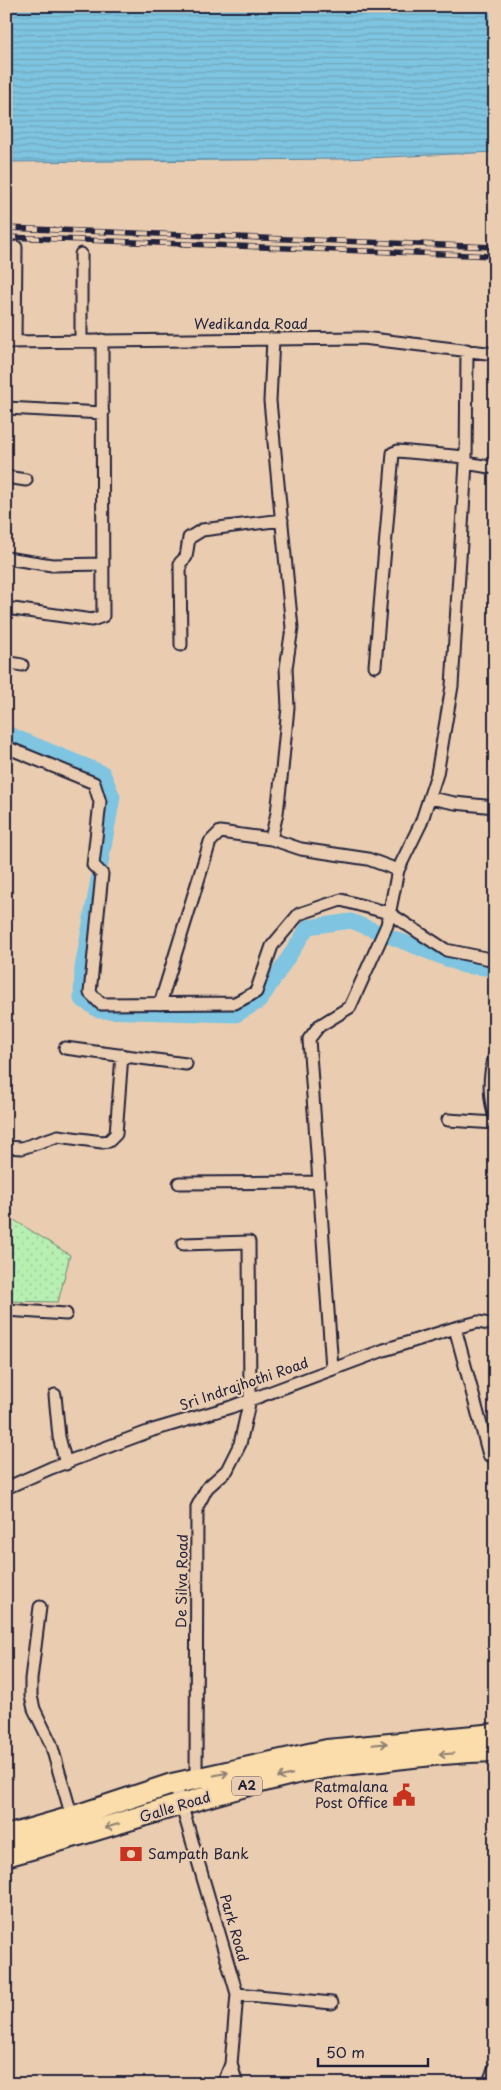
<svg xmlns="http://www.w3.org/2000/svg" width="501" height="2090" font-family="'Playpen Sans',sans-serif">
	<defs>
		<pattern id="park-dots" width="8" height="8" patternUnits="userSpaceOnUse" patternTransform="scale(1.25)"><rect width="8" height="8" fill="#b7efb2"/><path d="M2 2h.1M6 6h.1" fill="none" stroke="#9dcd9a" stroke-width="1.8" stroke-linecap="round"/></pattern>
		<pattern id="water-rules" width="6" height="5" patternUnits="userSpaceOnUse" patternTransform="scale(1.25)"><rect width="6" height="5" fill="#7fc4e0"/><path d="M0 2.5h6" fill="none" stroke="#6da8c1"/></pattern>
	</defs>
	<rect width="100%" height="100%" fill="#eacdb1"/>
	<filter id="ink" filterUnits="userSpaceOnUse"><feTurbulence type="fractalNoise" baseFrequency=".02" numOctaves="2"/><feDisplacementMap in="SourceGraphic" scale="10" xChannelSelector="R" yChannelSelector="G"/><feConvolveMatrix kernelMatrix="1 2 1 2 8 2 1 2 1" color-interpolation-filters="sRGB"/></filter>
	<g filter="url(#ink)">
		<!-- park -->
		<path fill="url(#park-dots)" stroke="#6c8876" d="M6 1215 70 1255 58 1302 6 1301Z"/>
		<!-- water -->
		<path fill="url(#water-rules)" stroke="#5a839e" d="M6 6H495V152L345 159 6 162Z"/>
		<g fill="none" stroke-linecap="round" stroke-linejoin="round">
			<!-- canal -->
			<path stroke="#7fc4e0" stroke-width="15" d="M6 733 103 773 113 797 82 968 81 999 99 1011 236 1015 260 1001 308 927 351 921 464 966 495 969"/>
			<defs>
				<path id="minor" d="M273 339 270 401 292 628 286 668 288 707 282 770 277 813 271 839 301 849 368 859 398 870
					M81 341V254
					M6 342 363 338 495 354
					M15 342 16 247
					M6 408 103 413
					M466 463 495 468
					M6 477 26 480
					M6 558 52 565 103 564
					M6 608 92 620 103 616 102 340
					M181 645 180 563 186 557 189 538 202 530 282 520
					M6 662 22 665
					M375 666 393 453 398 451 465 457
					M6 747 94 783 100 802 93 865 102 874 90 993 101 1004 235 1003 256 992 272 946 299 914 341 900 389 913 446 950 495 960
					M430 798 455 803 495 807
					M160 1004 210 842 220 832 271 839
					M65 1048 186 1064
					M495 1055C488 1078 489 1096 495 1118
					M448 1120 495 1123
					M6 1147 22 1148 58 1136 102 1142 109 1141 116 1134 122 1055
					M179 1183 319 1182
					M183 1244 249 1242 250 1399 240 1444 227 1470 207 1488 197 1507 196 1779
					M6 1310 66 1314
					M455 1328 489 1455
					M332 1368 309 1039 319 1026 350 1007 387 925 398 870 421 823 437 774 452 686 466 463 467 350
					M55 1395 59 1437 66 1464
					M6 1488 51 1468 153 1430 231 1407 384 1350 455 1328 478 1322 495 1325
					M40 1607 31 1679V1696L34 1709 51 1744 72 1817
					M175 1783 237 1994 231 2064 237 2084
					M237 1994 332 2003
					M223 2084 231 2064
					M488 2084 495 2067"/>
				<path id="trunk" d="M6 1836 72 1817 172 1784 327 1750 495 1734
					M6 1856C99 1831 190 1799 284 1776 315 1768 349 1764 381 1761 419 1756 457 1752 495 1751"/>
			</defs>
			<!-- minor casing -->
			<use href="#minor" stroke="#22223b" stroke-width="15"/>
			<!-- trunk casing -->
			<use href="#trunk" stroke="#22223b" stroke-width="24"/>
			<!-- minor -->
			<use href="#minor" stroke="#eacdb1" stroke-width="11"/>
			<!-- trunk -->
			<use href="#trunk" stroke="#faddab" stroke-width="20"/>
			<defs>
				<path id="rail" d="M6 228 495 247
					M6 237 495 256"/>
			</defs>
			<!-- rail casing -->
			<use href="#rail" stroke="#22223b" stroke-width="5.5"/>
			<!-- rail -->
			<use href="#rail" stroke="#eacdb1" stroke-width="4" stroke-dasharray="11" stroke-linecap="butt"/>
		</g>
		<!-- one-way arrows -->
		<defs><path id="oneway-shaft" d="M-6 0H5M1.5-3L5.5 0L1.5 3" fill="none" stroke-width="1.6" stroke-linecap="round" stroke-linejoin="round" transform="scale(1.25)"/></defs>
		<g stroke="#8e8073">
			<use href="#oneway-shaft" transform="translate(380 1744) rotate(-6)"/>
			<use href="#oneway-shaft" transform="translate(446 1754) rotate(176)"/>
			<use href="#oneway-shaft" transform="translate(221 1774) rotate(-12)"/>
			<use href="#oneway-shaft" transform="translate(285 1776) rotate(167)"/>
			<use href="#oneway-shaft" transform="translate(112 1826) rotate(163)"/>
		</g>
	</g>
	<!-- icons -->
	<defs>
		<symbol id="civic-bare" viewBox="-9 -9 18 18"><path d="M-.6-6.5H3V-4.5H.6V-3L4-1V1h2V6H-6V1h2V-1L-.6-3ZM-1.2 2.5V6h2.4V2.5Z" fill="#c8321e" stroke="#eacdb1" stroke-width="2.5" paint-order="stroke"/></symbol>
		<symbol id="bank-bare" viewBox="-9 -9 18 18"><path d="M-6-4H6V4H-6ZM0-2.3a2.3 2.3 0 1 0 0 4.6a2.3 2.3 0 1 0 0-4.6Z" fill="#c8321e" stroke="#eacdb1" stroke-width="2.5" paint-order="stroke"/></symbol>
	</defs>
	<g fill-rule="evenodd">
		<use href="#civic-bare" x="388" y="1779" width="32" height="32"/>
		<use href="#bank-bare" x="115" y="1838" width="32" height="32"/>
	</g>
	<g text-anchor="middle" stroke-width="4.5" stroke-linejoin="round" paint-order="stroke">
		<!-- shield labels -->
		<rect fill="#eacdb1" stroke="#5e555e" stroke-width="1" x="232" y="1776.5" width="30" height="19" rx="4"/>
		<g font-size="12" font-weight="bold" fill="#22223b">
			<text x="247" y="1790">A2</text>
		</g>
		<!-- street labels -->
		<g font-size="14" fill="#22223b" stroke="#eacdb1">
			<text x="251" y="329">Wedikanda Road</text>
			<text transform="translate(244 1384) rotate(-19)" y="5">Sri Indrajhothi Road</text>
			<text transform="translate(182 1581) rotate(-89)" y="5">De Silva Road</text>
			<text transform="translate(175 1807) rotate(-17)" y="5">Galle Road</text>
			<text transform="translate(234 1928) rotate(74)" y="5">Park Road</text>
		</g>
		<!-- poi labels -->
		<g font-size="14" fill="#22223b" stroke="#eacdb1" text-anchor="end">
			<text x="388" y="1792">Ratmalana<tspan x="388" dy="16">Post Office</tspan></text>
			<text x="148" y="1859" text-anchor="start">Sampath Bank</text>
		</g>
	</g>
	<!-- margin -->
	<rect width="501" height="2090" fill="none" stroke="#eacdb1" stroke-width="25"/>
	<rect x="12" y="12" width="476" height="2065" fill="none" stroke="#22223b" stroke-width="2" filter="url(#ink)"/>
	<!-- scale -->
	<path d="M318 2058v8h110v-8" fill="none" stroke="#22223b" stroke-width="2.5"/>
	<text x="326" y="2058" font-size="15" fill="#22223b" stroke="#eacdb1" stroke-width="4" paint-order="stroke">50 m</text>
</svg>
